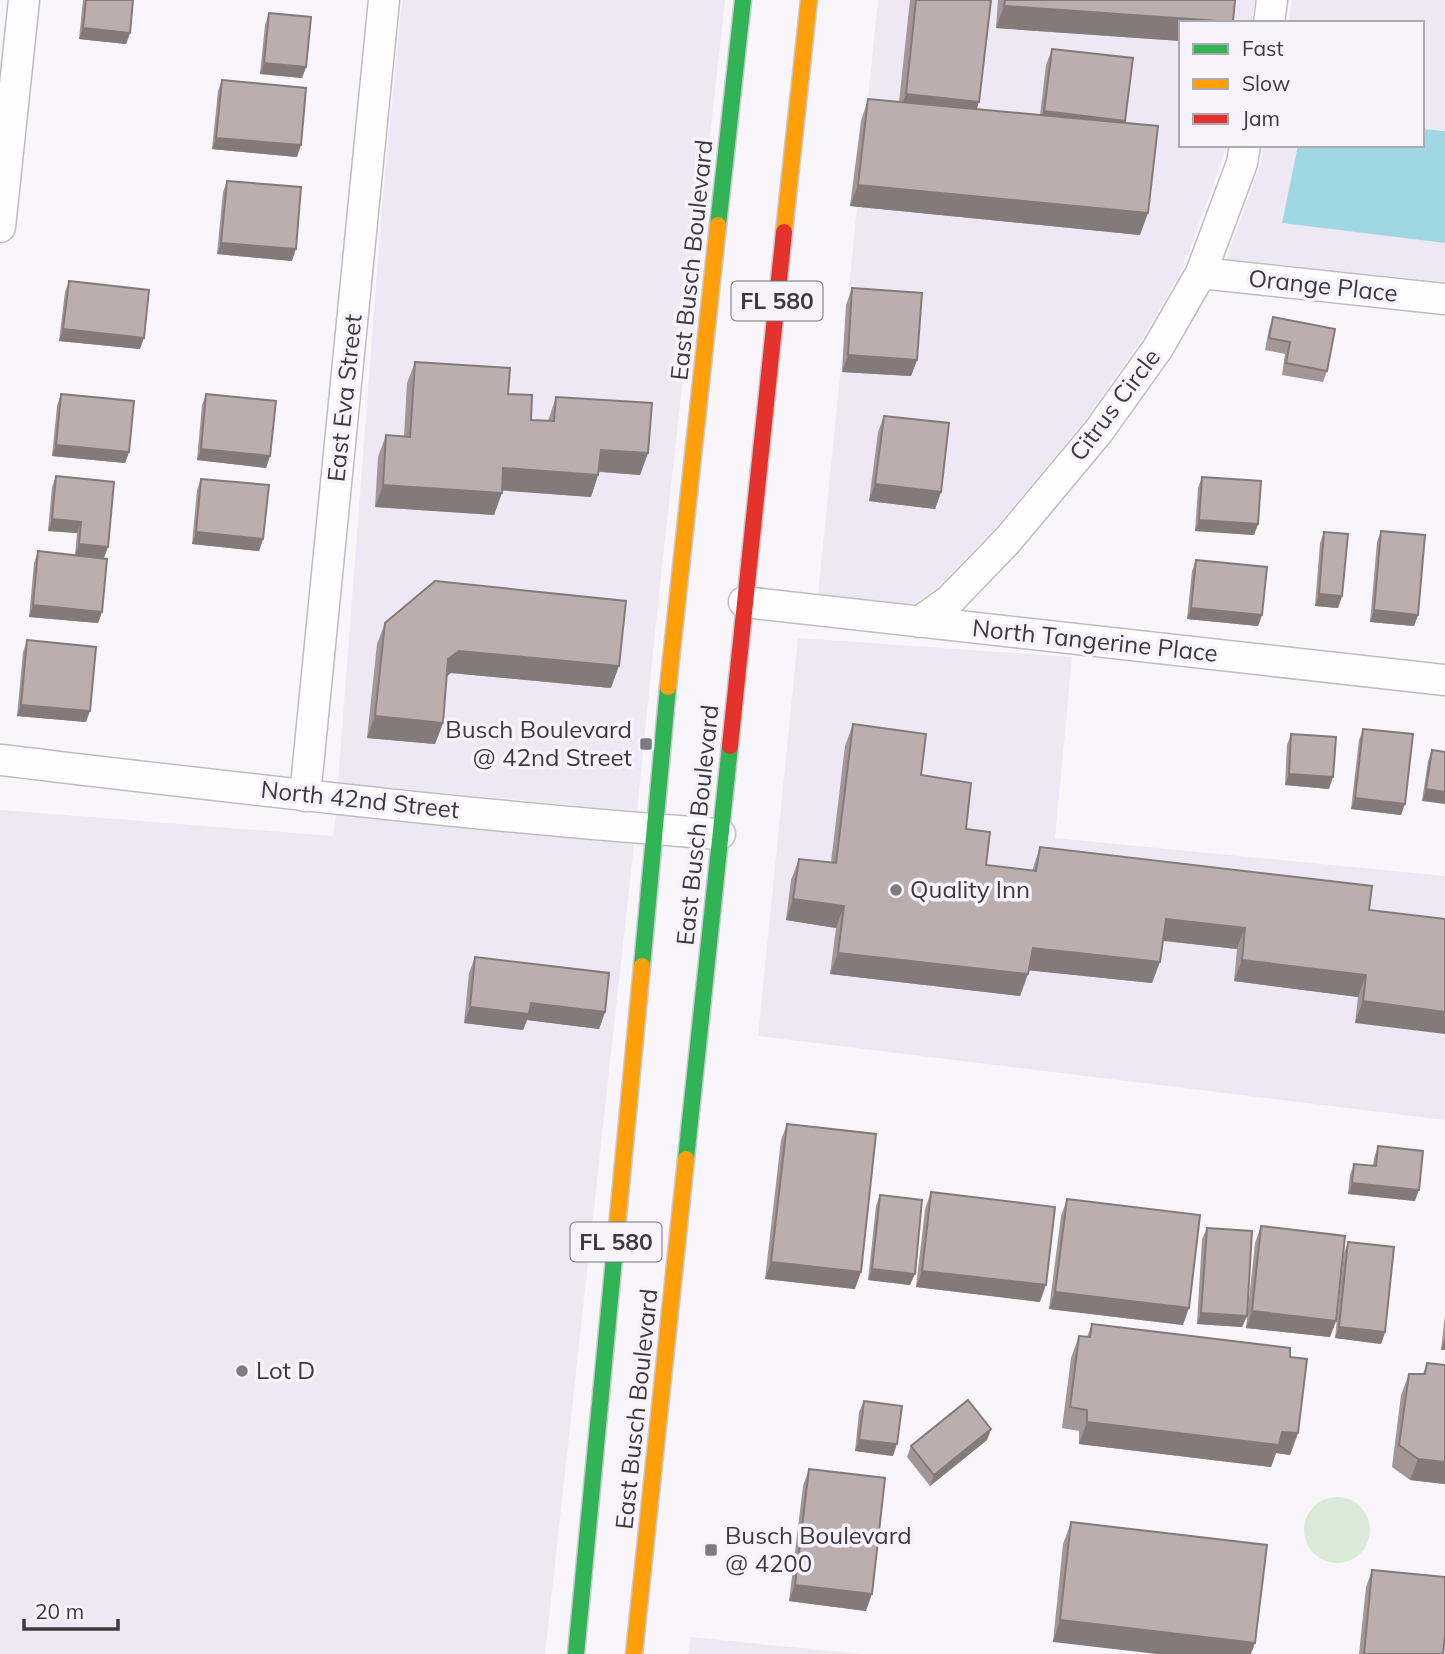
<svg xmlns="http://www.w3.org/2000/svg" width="1445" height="1654" font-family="Mulish,sans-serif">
	<rect width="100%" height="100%" fill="#f8f5fb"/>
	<!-- built -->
	<path fill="#ede8f4" d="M402 0H725L659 593 637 811 338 783 383 193Z
		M878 0H1255L1251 23H1181V145H1227L1188 255H1185L1183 268 1142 339 1083 423 993 531 937 588 912 605 818 595Z
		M1292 0H1445V131L1422 129V23H1288Z
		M1264 145H1298L1282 223 1445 243V282L1226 259 1260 166Z
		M798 638 1072 657 1055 838 1445 876V1120L758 1036Z
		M0 810 333 836 336 815 634 844 545 1654H0Z
		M691 1637 859 1654H688Z"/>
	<!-- green -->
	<path fill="#dbe9d9" d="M1304 1530a33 33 0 1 1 66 0a33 33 0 1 1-66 0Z"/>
	<!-- water -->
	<path fill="#9fd8e2" d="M1422 129 1445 131V243L1282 223 1298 145H1422Z"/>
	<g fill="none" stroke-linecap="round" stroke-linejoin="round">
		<defs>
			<path id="street" d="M1269 23 1272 0
				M0 227 24 0
				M1201 273 1445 299
				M744 602 1445 680
				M919 622 950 600 1007 541 1098 432 1158 348 1201 273 1242 163 1245 145
				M0 760C240 788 479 817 720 834
				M305 796 384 0"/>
			<path id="fast" d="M718 225 743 0
				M642 966 668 687
				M686 1159 730 746
				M576 1654 615 1248"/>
			<path id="slow" d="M784 232 809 0
				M668 687 718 225
				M615 1248 642 966
				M634 1654 686 1159"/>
			<path id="jam" d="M730 746 784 232"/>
		</defs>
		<!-- street casing -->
		<use href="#street" stroke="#bebcc1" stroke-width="33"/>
		<!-- fast casing -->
		<use href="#fast" stroke="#cac8ce" stroke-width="19"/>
		<!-- slow casing -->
		<use href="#slow" stroke="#cac8ce" stroke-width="19"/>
		<!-- jam casing -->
		<use href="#jam" stroke="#cac8ce" stroke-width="19"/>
		<!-- street -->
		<use href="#street" stroke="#fefefe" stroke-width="30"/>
		<!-- fast -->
		<use href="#fast" stroke="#30b455" stroke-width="16"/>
		<!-- slow -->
		<use href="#slow" stroke="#ff9f0a" stroke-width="16"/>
		<!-- jam -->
		<use href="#jam" stroke="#e5322d" stroke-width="16"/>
	</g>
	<!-- wall -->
	<path fill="#a29696" d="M83 0H133L130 33 126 44 79 39Z
		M910 0H991L977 109 1040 115 1046 65 1052 49 1125 121 1140 235 850 206 861 121 868 99 899 102Z
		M998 0H1235L1233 23H1181V41L996 28Z
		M269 13 306 67 302 78 260 74 265 25Z
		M222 80 297 157 212 149 218 91Z
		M227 181 292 261 217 254 223 192Z
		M69 281 140 349 59 341 65 292Z
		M852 288 917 360 911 376 842 372 846 305Z
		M1273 317 1327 371 1323 382 1282 375 1285 354 1265 350 1269 329Z
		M415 362 508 394 531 420 548 421 556 397 648 453 640 475 599 472 591 497 502 490 494 515 375 507 378 457 386 435 404 436 407 383Z
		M61 394 129 452 125 463 52 456 57 406Z
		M206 394 270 456 266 468 197 460 202 405Z
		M884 416 941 492 935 509 869 501 878 432Z
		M56 476 114 482 75 555 77 533 48 531 52 487Z
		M1202 477 1258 524 1254 535 1195 531 1198 488Z
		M201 479 263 539 259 551 192 544 197 490Z
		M1381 531 1418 615 1414 626 1370 622 1377 542Z
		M1324 532 1342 596 1338 608 1315 606 1320 543Z
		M38 551 102 612 98 623 29 617 34 563Z
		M1196 560 1262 615 1258 626 1187 619 1192 571Z
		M385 623 611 688 451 673 447 676 443 723 435 744 367 738 377 644Z
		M27 640 86 722 17 716 23 652Z
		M853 724 921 775 966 829 986 865 1032 871 1040 847 1369 910 1445 919 1355 1023 1358 997 1234 981 1237 949 1163 941 1152 983 1029 970 1020 996 830 974 836 928 786 920 791 880 799 859 831 862 845 746Z
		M1363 729 1401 815 1351 809 1359 740Z
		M1291 734 1329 789 1285 785 1287 745Z
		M1432 750 1445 752 1422 801 1428 761Z
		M475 957 605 1012 599 1029 527 1020 523 1030 464 1023 469 973Z
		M787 1124 855 1289 765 1279 781 1140Z
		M1378 1146 1415 1201 1348 1194 1350 1175 1354 1164 1373 1166 1374 1158Z
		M931 1192 1040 1302 916 1287 925 1209Z
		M880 1195 910 1285 868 1280 876 1206Z
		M1067 1199 1183 1325 1049 1309 1061 1216Z
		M1261 1226 1336 1321 1330 1337 1246 1328 1255 1243Z
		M1207 1228 1247 1316 1242 1327 1197 1324 1202 1239Z
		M1348 1242 1385 1332 1381 1344 1335 1338 1344 1253Z
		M1445 1315V1350H1441Z
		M1092 1324 1290 1357 1298 1433 1290 1455 1276 1453 1271 1467 1079 1444V1431L1062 1428 1071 1358 1079 1336 1087 1337Z
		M1427 1363 1445 1484 1410 1480 1392 1467 1401 1395 1409 1374H1423Z
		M864 1401 893 1456 855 1451 859 1412Z
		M991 1429 987 1440 930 1486 907 1457 911 1446Z
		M809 1469 866 1611 789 1601 803 1486Z
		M1071 1522 1267 1545 1053 1642 1063 1544Z
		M1372 1570 1443 1654H1359L1366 1587Z"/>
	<!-- shaded-wall -->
	<path fill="#847a7a" d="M1004 6 1233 22 1181 23V41L996 28Z
		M83 28 130 33 126 44 79 39Z
		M264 63 306 67 302 78 260 74Z
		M906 94 979 102 972 123 898 115Z
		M1044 111 1125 121 1119 138 1038 128Z
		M216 138 301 145 297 157 212 149Z
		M858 185 1148 213 1140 235 850 206Z
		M221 243 296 249 292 261 217 254Z
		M63 329 144 338 140 349 59 341Z
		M848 355 917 360 911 376 842 372Z
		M56 445 129 452 125 463 52 456Z
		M201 449 270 456 266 468 197 460Z
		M601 450 648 453 640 475 593 471Z
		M503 468 598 475 591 497 495 490Z
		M875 484 941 492 935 509 869 501Z
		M383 485 502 493 494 515 375 507Z
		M52 519 81 522 77 533 48 531Z
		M1199 520 1258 524 1254 535 1195 531Z
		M196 532 263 539 259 551 192 544Z
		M79 544 108 547 104 558 75 555Z
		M1319 594 1342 596 1338 608 1315 606Z
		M33 605 102 612 98 623 29 617Z
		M1191 608 1262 615 1258 626 1187 619Z
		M1374 610 1418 615 1414 626 1370 622Z
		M459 651 619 666 611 688 451 673 440 681 448 659Z
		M21 705 90 711 86 722 17 716Z
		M375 716 443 723 435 744 367 738Z
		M1289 774 1333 777 1329 789 1285 785Z
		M1426 789 1445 792V804L1422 801Z
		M1355 798 1405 804 1401 815 1351 809Z
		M793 899 844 906 836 928 786 920Z
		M1166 919 1245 928 1237 949 1158 940Z
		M1033 948 1160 962 1152 983 1025 970Z
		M838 953 1028 974 1020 996 830 974Z
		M1242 960 1366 975 1358 997 1234 981Z
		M1363 1001 1445 1012V1034L1355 1023Z
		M531 1003 605 1012 599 1029 527 1020 523 1030 464 1023 470 1007Z
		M1352 1183 1419 1190 1415 1201 1348 1194Z
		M771 1262 861 1272 855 1289 765 1279Z
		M872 1269 915 1274 910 1285 868 1280Z
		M922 1271 1046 1285 1040 1302 916 1287Z
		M1055 1292 1189 1308 1183 1325 1049 1309Z
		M1252 1311 1336 1321 1330 1337 1246 1328Z
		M1201 1313 1247 1316 1242 1327 1197 1324Z
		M1339 1327 1385 1332 1381 1344 1335 1338Z
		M1445 1339V1350H1441Z
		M1087 1422 1282 1432 1298 1433 1290 1455 1276 1453 1271 1467 1079 1444Z
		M991 1429 987 1440 930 1486 934 1475Z
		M859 1440 897 1444 893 1456 855 1451Z
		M1418 1459 1445 1462V1484L1410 1480Z
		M795 1585 872 1594 866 1611 789 1601Z
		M1060 1620 1255 1643 1251 1654H1157L1053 1642Z"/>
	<!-- building -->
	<path fill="#bcaeaf" stroke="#847a7a" stroke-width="2" d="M86 0H133L130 33 83 28Z
		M916 0H991L979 102 906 94Z
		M1005 0H1235L1233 22 1004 6Z
		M269 13 311 17 306 67 264 63Z
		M1052 49 1133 58 1125 121 1044 111Z
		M222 80 306 88 301 145 216 138Z
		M868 99 1158 126 1148 213 858 185Z
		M227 181 301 187 296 249 221 243Z
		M69 281 149 290 144 338 63 329Z
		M852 288 922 293 917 360 848 355Z
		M1273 317 1335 329 1327 371 1286 363 1290 342 1269 338Z
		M415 362 510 368 508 394 532 395 531 420 554 421 556 397 652 403 648 453 601 450 598 475 503 468 502 493 383 485 386 435 410 437Z
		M61 394 134 401 129 452 56 445Z
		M206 394 276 401 270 456 201 449Z
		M884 416 949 423 941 492 875 484Z
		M56 476 114 482 108 547 79 544 81 522 52 519Z
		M1202 477 1261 481 1258 524 1199 520Z
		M201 479 269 485 263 539 196 532Z
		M1381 531 1425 535 1418 615 1374 610Z
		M1324 532 1348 534 1342 596 1319 594Z
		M38 551 107 559 102 612 33 605Z
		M1196 560 1267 567 1262 615 1191 608Z
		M435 581 626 601 619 666 459 651 448 659 443 723 375 716 385 623Z
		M27 640 96 647 90 711 21 705Z
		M853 724 926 734 921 775 971 783 966 829 990 832 986 865 1036 871 1040 847 1372 886 1369 910 1445 919V1012L1363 1001 1366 975 1242 960 1245 928 1166 919 1160 962 1033 948 1028 974 838 953 844 906 793 899 799 859 836 863Z
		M1363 729 1413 734 1405 804 1355 798Z
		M1291 734 1336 737 1333 777 1289 774Z
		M1432 750 1445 752V792L1426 789Z
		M475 957 609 973 605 1012 531 1003 529 1014 470 1007Z
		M787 1124 876 1134 861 1272 771 1262Z
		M1378 1146 1423 1151 1419 1190 1352 1183 1354 1164 1376 1166Z
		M931 1192 1055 1207 1046 1285 922 1271Z
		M880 1195 922 1200 915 1274 872 1269Z
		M1067 1199 1200 1215 1189 1308 1055 1292Z
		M1261 1226 1345 1236 1336 1321 1252 1311Z
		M1207 1228 1252 1231 1247 1316 1201 1313Z
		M1348 1242 1394 1247 1385 1332 1339 1327Z
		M1092 1324 1290 1348V1357L1307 1359 1298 1433 1282 1432 1279 1445 1087 1422V1410L1070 1407 1079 1336 1090 1337Z
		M1427 1363 1445 1365V1462L1418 1459 1399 1445 1409 1374H1425Z
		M968 1400 991 1429 934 1475 911 1446Z
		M864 1401 902 1406 897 1444 859 1440Z
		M809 1469 885 1478 872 1594 795 1585Z
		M1071 1522 1267 1545 1255 1643 1060 1620Z
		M1372 1570 1445 1577V1636L1443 1654H1364Z"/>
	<!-- markers -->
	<g fill="#7e7b80" stroke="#f7f3fd" stroke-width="2.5">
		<rect x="639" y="737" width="14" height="14" rx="3.5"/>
		<circle cx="896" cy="890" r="7"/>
		<circle cx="242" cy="1371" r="7"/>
		<rect x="704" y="1543" width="14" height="14" rx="3.5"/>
	</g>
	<g text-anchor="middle" stroke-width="7" stroke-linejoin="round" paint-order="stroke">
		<!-- shield labels -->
		<g fill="#f7f3fd" stroke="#747277" stroke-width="2">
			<rect x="731.5" y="281.5" width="91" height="39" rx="5"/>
			<rect x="570.5" y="1222.5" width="91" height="39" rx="5"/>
		</g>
		<g font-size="23" font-weight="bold" fill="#3c3a3e">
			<text x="777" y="309">FL 580</text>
			<text x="616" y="1250">FL 580</text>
		</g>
		<!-- street labels -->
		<g font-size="24" fill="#3c3a3e" stroke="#f7f3fd">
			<text transform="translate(692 260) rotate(-84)" y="8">East Busch Boulevard</text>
			<text transform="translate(1323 286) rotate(6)" y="8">Orange Place</text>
			<text transform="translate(345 398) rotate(-84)" y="8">East Eva Street</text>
			<text transform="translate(1115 405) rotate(-53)" y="8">Citrus Circle</text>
			<text transform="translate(1095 641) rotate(6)" y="8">North Tangerine Place</text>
			<text transform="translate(360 800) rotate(6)" y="8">North 42nd Street</text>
			<text transform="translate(698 825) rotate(-84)" y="8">East Busch Boulevard</text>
			<text transform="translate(637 1409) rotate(-84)" y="8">East Busch Boulevard</text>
		</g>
		<!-- poi labels -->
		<g font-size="24" fill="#3c3a3e" stroke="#f7f3fd" text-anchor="start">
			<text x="632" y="738" text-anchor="end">Busch Boulevard<tspan x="632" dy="28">@ 42nd Street</tspan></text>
			<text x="910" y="898">Quality Inn</text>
			<text x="256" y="1379">Lot D</text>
			<text x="725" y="1544">Busch Boulevard<tspan x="725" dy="28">@ 4200</tspan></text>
		</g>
	</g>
	<!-- legend -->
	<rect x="1179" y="21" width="245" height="126" fill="#f7f3fd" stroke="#aca9b1" stroke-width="2"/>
	<rect x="1193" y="44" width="35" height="10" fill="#30b455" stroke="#aca9b1" stroke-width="2"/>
	<text x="1242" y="56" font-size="21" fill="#3c3a3e">Fast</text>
	<rect x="1193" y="79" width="35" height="10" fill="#ff9f0a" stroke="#aca9b1" stroke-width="2"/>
	<text x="1242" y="91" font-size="21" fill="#3c3a3e">Slow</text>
	<rect x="1193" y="114" width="35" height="10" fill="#e5322d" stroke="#aca9b1" stroke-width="2"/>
	<text x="1242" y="126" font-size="21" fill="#3c3a3e">Jam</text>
	<!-- scale -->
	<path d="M24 1619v10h94v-10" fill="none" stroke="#3c3a3e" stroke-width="3.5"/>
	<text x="35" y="1619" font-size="21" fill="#3c3a3e" stroke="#f7f3fd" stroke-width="5" paint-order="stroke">20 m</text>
</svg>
